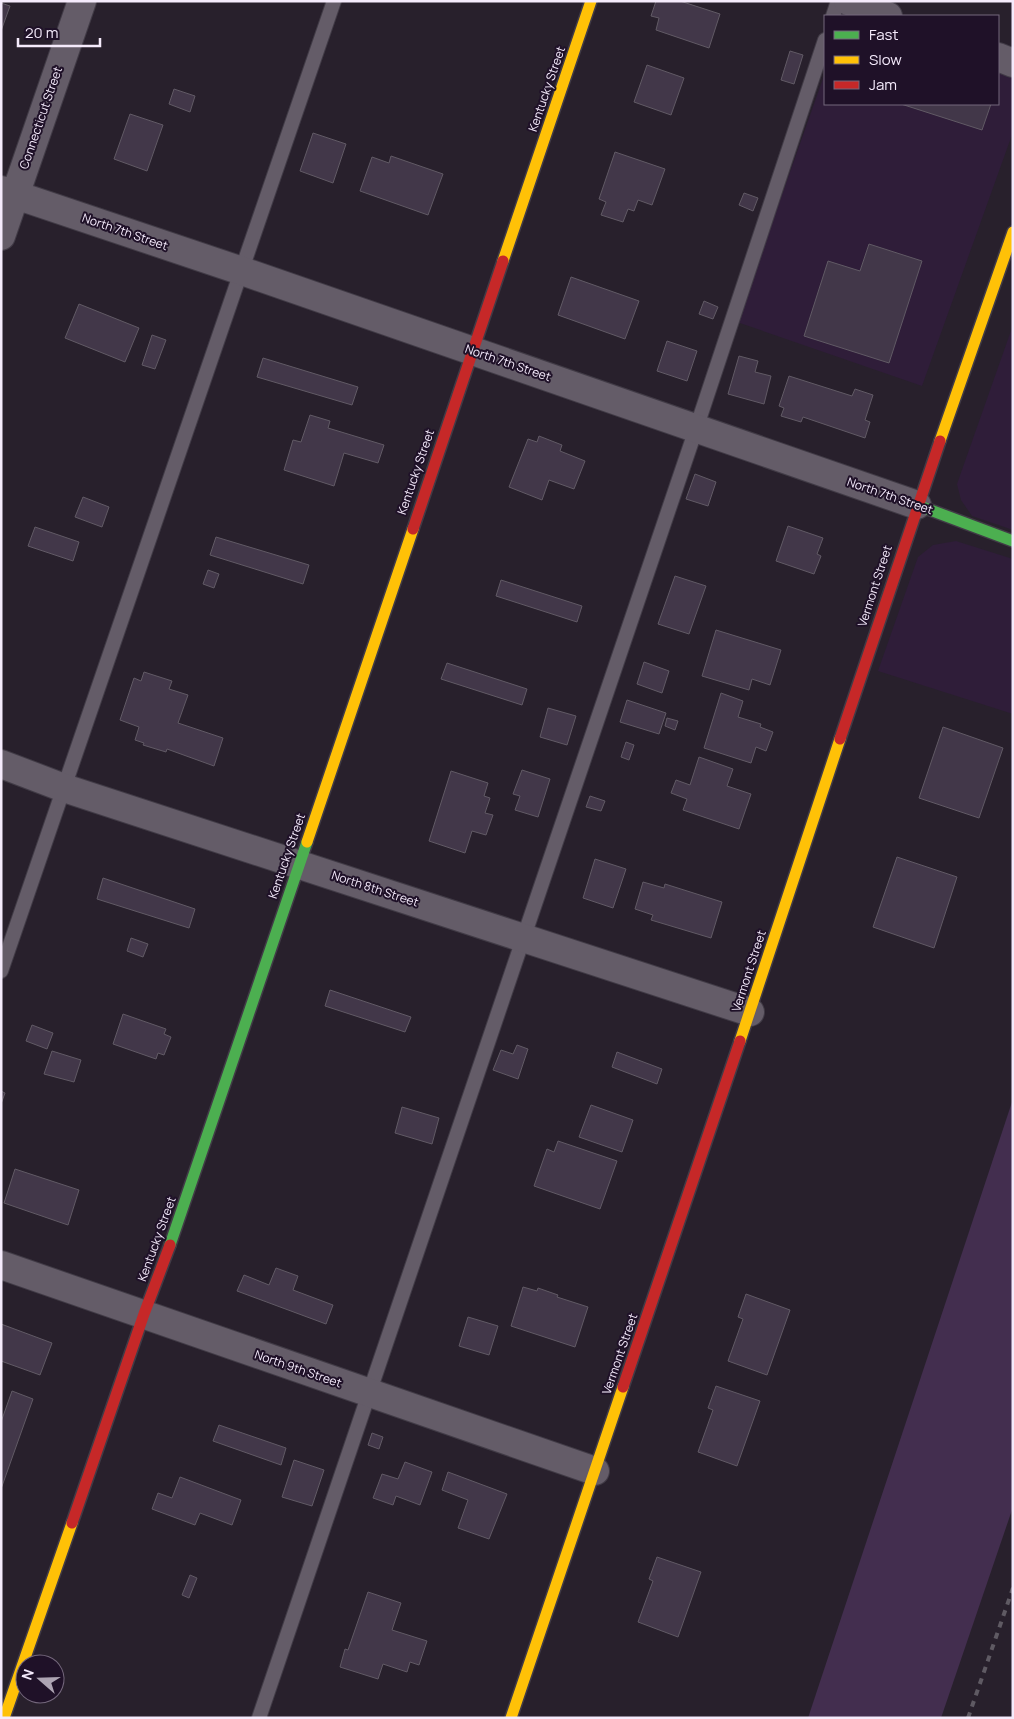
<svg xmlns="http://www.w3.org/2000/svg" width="1014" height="1719" font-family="Manrope,sans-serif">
	<rect width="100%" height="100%" fill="#28202c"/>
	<!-- built -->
	<path fill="#2f1d39" d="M998 68 1013 74V132L922 386 737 322 825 73V104H998Z
		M1013 325V530L972 516 961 500 957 484Z
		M956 541 1013 559V714L878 671 918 557 933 545Z"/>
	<!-- green -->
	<path fill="#432e4f" d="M1013 1099V1507L941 1718H808Z"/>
	<!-- building -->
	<path fill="#423749" stroke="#615a65" d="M656 1H680L720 14 709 48 656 30 659 18 651 16Z
		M1 3 10 6 1 31Z
		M790 51 803 55 794 84 781 80Z
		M647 65 684 78 671 115 634 102Z
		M174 89 195 96 190 112 169 104Z
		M901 104H991L982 130Z
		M130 114 163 125 147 171 114 159Z
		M313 133 346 144 333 183 300 171Z
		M615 152 665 169 652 205 638 200 634 211 628 209 623 222 601 215 606 202 599 199Z
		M391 156 443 174 428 215 360 191 372 157 389 163Z
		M744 193 758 198 753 211 739 205Z
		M869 244 922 261 889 363 804 336 828 261 860 271Z
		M571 277 639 301 625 339 558 315Z
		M704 301 718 307 713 319 699 314Z
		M79 304 139 328 125 362 65 338Z
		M152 335 166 340 155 369 142 365Z
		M667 341 697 351 687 381 657 371Z
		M739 356 758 361 755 372 771 376 764 404 728 394Z
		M263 358 358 387 352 405 257 377Z
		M789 376 852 396 855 389 873 395 865 420 870 422 865 438 803 417 801 422 781 416 784 408 779 406Z
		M310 415 330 421 328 428 384 445 378 463 344 453 334 486 284 470 293 440 301 442Z
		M539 436 562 445 560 451 585 461 574 489 549 480 542 500 509 487 528 439 537 442Z
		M695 474 716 482 708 506 686 499Z
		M83 497 109 507 102 527 75 517Z
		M788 526 823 538 817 554 821 556 814 574 776 561Z
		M35 527 79 542 73 561 28 546Z
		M216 537 309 565 303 584 210 555Z
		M208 570 219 574 214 588 203 584Z
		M675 576 706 586 689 634 658 624Z
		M501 580 582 606 577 622 496 596Z
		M716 630 781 650 770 685 752 679 749 690 702 676Z
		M644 662 669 671 662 693 637 684Z
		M447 663 527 689 522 705 441 679Z
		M144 672 172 681 169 689 188 695 178 723 223 738 214 766 167 749 166 752 143 745 144 743 135 740 139 727 120 720 134 678 141 681Z
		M721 693 743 701 738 717 761 724 760 727 773 732 766 751 756 747 751 763 704 748Z
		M627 700 666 713 659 734 620 722Z
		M548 708 576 716 567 745 540 737Z
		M667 718 678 721 675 730 665 726Z
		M943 727 1003 748 979 818 919 798Z
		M626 742 634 745 629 760 621 757Z
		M699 757 733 769 727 786 751 794 739 829 683 810 687 799 671 793 676 780 690 785Z
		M522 770 550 779 538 817 515 810 520 796 513 794Z
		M451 771 488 783 484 796 490 798 485 813 493 815 486 835 472 831 465 853 429 841Z
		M590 796 605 801 601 811 586 807Z
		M897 857 957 877 934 948 873 927Z
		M595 859 626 869 613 908 583 898Z
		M103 878 195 909 189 928 97 899Z
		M643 882 664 888 665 884 722 902 711 938 651 920 653 915 635 909Z
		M131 938 148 944 143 957 127 951Z
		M330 990 411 1017 405 1032 325 1006Z
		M123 1014 166 1029 164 1034 171 1037 164 1055 158 1053 156 1059 113 1044Z
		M32 1025 53 1033 47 1049 26 1041Z
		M517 1045 528 1049 518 1079 493 1070 501 1050 513 1054Z
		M52 1051 81 1060 74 1082 44 1074Z
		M617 1052 662 1069 657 1084 612 1067Z
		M1 1091 5 1093 1 1104Z
		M591 1105 633 1120 622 1152 579 1137Z
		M402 1107 439 1118 432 1144 395 1133Z
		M558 1141 617 1161 600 1209 534 1186 547 1149 554 1152Z
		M15 1169 79 1190 68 1225 4 1203Z
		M276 1268 298 1276 293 1290 333 1305 326 1324 237 1291 244 1275 269 1285Z
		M523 1287 537 1291 538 1288 558 1295 557 1297 588 1307 575 1347 511 1326Z
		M746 1294 790 1310 767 1375 728 1361 743 1319 738 1317Z
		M468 1317 498 1326 489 1355 459 1346Z
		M1 1324 52 1343 40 1375 1 1361Z
		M716 1386 760 1401 737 1466 698 1452 713 1410 708 1408Z
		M12 1391 33 1399 1 1489V1422Z
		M219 1425 286 1448 281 1465 213 1441Z
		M372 1433 383 1437 379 1449 368 1445Z
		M294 1460 324 1470 312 1506 282 1497Z
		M405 1462 432 1472 420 1505 396 1496 393 1505 373 1498 382 1474 398 1479Z
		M448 1472 507 1494 489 1539 458 1528 468 1500 442 1490Z
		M180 1477 241 1500 232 1525 200 1513 195 1525 152 1509 158 1493 172 1498Z
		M657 1557 701 1572 678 1637 638 1622 653 1581 649 1579Z
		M190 1575 197 1578 189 1598 182 1595Z
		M368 1592 401 1603 392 1630 427 1641 419 1665 410 1662 407 1672 383 1664 378 1679 340 1667 345 1649 348 1650Z"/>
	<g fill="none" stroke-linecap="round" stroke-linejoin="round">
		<defs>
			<path id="lane" d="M833 16 838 1
				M1 971 334 1
				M259 1718 696 429 825 40"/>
			<path id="street" d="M848 1 888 16
				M998 57 1013 63
				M1 190 242 271 917 505
				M1 236 82 1
				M1 764 64 788 750 1012
				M1 1265 595 1471"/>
			<path id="fast" d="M917 505 1013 541
				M170 1245 307 842"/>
			<path id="slow" d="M503 261 591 1
				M940 441 1013 232
				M307 842 413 529
				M740 1041 840 739
				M4 1718 72 1523
				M511 1718 623 1387"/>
			<path id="jam" d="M413 529 503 261
				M840 739 940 441
				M623 1387 740 1041
				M72 1523 144 1314 170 1245"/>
		</defs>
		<!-- lane casing -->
		<use href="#lane" stroke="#413b46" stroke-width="16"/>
		<!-- street casing -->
		<use href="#street" stroke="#413b46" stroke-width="30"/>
		<!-- fast casing -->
		<use href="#fast" stroke="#413b46" stroke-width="14"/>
		<!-- slow casing -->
		<use href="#slow" stroke="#413b46" stroke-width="14"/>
		<!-- jam casing -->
		<use href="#jam" stroke="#413b46" stroke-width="14"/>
		<!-- lane -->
		<use href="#lane" stroke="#645c68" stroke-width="14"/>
		<!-- street -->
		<use href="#street" stroke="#645c68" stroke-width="28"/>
		<!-- fast -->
		<use href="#fast" stroke="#4caf50" stroke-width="11"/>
		<!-- slow -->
		<use href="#slow" stroke="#ffc107" stroke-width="11"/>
		<!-- jam -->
		<use href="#jam" stroke="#c62828" stroke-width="11"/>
		<!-- rail -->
		<path stroke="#5f5a63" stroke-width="4" stroke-dasharray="6 6" stroke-linecap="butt" d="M968 1718 1013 1588"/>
	</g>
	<g text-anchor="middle" stroke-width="4" stroke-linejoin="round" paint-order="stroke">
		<!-- street labels -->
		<g font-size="12" fill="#f5ebfc" stroke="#1f1128">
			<text transform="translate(547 89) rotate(-71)" y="4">Kentucky Street</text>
			<text transform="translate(41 118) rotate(-71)" y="4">Connecticut Street</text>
			<text transform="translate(125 232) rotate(19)" y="4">North 7th Street</text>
			<text transform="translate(508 363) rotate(19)" y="4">North 7th Street</text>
			<text transform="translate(416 472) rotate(-71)" y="4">Kentucky Street</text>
			<text transform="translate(890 496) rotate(19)" y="4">North 7th Street</text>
			<text transform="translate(875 586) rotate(-72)" y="4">Vermont Street</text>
			<text transform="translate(287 856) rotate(-71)" y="4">Kentucky Street</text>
			<text transform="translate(375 889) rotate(18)" y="4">North 8th Street</text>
			<text transform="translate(749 971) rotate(-72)" y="4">Vermont Street</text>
			<text transform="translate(157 1239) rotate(-70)" y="4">Kentucky Street</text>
			<text transform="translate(620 1354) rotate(-71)" y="4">Vermont Street</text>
			<text transform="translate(298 1369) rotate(19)" y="4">North 9th Street</text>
		</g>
	</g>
	<!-- border -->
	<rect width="1014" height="1719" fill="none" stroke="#f5ebfc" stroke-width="5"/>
	<!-- legend -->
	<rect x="824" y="15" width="175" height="90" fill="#1f1128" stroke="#75687d"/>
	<rect x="834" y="31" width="25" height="8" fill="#4caf50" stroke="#75687d"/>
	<text x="869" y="40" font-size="15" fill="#f5ebfc">Fast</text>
	<rect x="834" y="56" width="25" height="8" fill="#ffc107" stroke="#75687d"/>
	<text x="869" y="65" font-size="15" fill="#f5ebfc">Slow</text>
	<rect x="834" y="81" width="25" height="8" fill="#c62828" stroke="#75687d"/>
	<text x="869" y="90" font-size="15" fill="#f5ebfc">Jam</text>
	<!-- north arrow -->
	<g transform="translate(40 1679) rotate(290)"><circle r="24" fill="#1f1128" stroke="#75687d"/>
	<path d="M0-4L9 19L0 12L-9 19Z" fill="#ada4b3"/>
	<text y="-8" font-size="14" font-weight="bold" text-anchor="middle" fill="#f5ebfc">N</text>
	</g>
	<!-- scale -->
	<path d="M18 38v8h82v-8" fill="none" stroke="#f5ebfc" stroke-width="2.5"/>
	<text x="25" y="38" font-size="15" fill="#f5ebfc" stroke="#1f1128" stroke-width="4" paint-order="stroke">20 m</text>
</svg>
